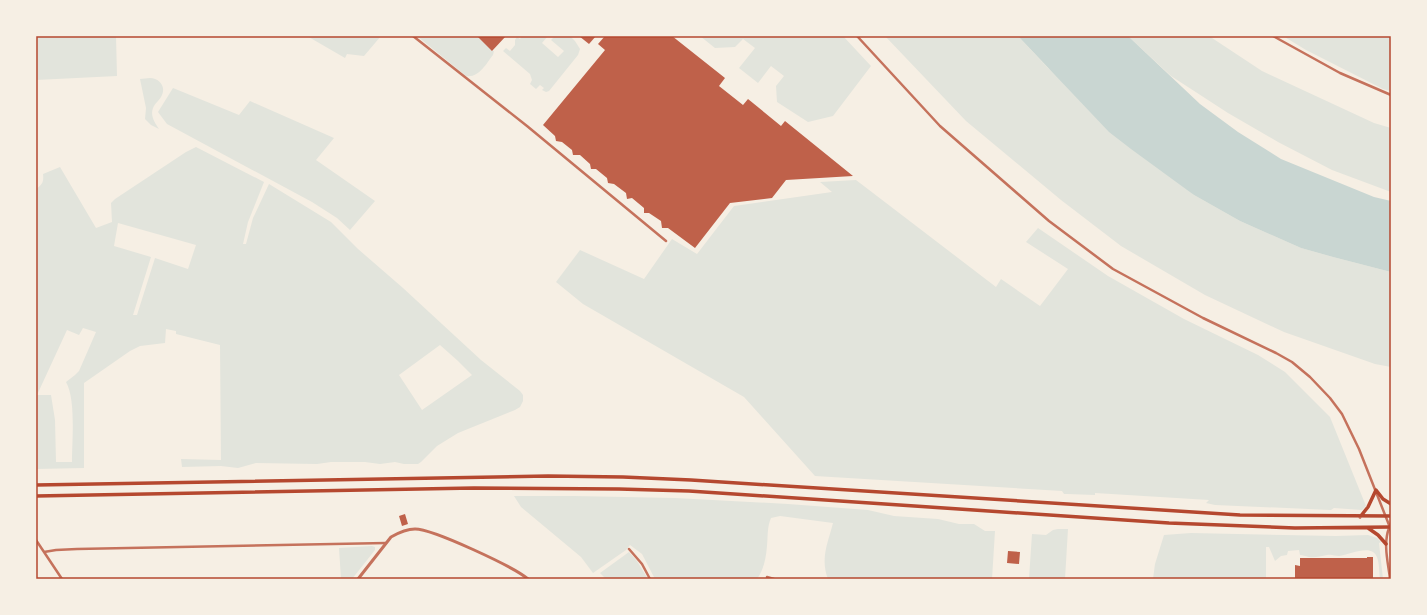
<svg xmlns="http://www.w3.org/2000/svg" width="1427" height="615" font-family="'Alegreya Sans',sans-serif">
	<rect width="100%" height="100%" fill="#f6efe4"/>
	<!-- green -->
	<path fill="#e2e4dc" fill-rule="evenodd" d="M36 36H116L117 76 36 80Z
		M307 36H381L364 56 347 54 345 58Z
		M417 36H477L492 51H494L493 55C486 64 479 78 466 76Z
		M522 36H548L542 43 558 57 564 51 551 40 555 36H570L575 41 580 49 578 55 549 91 546 92 542 90 544 88 540 85 536 89 530 84 532 80 530 74 503 51 506 48 510 51 515 45V40L517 37 520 39Z
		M700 36H843L871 66 833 116 808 122 777 102 776 86 784 76 771 66 758 83 739 68 755 48 743 39 735 47 715 48Z
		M885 36H1018L1048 68 1194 195 1240 221 1301 248 1333 257 1391 272V367L1375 364 1284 332 1205 295 1121 246 1061 200 966 121Z
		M1128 36H1209L1262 71 1374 123 1391 128V192L1332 170 1278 142 1228 113 1171 76Z
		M1283 36H1391V91L1383 89 1306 50Z
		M150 78C159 78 166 86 162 95 160 100 155 103 153 108 150 116 155 123 159 129L151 125 145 119 146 108 140 79Z
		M173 88 239 115 250 101 334 138 316 160 375 201 350 230 337 218 312 202 167 124 158 112Z
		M196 147 264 182 248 222 243 244H246L253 218 269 184 331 222 358 249 403 288 481 360 520 391 523 395V401L520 407 515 410 458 433 437 446 421 462 418 464H404L395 462 380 464 365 462H331L317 464 256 463 238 468 221 466 182 467 181 459 221 460 220 345 176 334V331L166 329 165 343 140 346 130 351 84 383V468L36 469V189C42 185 44 182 43 174L60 167 96 228 112 222 111 203 115 199 186 152ZM118 223 196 245 188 269 155 258 137 315H133L151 257 114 246ZM83 328 96 332 79 371 75 375 66 382C76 399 72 441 72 462H56L55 420 51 395H37L67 330 79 335ZM440 345 458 361 472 375 422 410 399 375Z
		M856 180 996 287 1001 279 1040 306 1068 269 1026 242 1038 228 1108 276 1184 319 1258 355 1285 372 1330 417 1366 506 1362 510 1334 508 1331 510 1215 505 1206 503 1209 500 1095 493V495L1067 494H1064L1062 491 815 476 744 397 583 304 556 282 580 250 644 279 672 239 697 254 734 206 832 192 820 182Z
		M514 496H574L675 498 788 504 868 510 894 516 938 519 959 524H974L985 531H995L992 579H828C820 558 828 543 833 523L780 516 771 518C767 527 768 536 767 546 766 558 764 569 757 579H655L642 554 630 545 626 550 593 573 581 557 521 507Z
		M1058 529H1068L1065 579H1029L1032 534 1046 535 1053 530Z
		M1191 533 1336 536 1368 535 1377 538 1381 542 1379 543 1383 579H1380C1379 572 1380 556 1373 552 1365 547 1348 555 1339 556 1335 556 1332 554 1327 555 1321 556 1315 558 1309 557 1305 556 1303 555 1300 555L1299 550 1288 551 1287 555 1281 556 1275 561 1269 547H1266V579H1153L1155 564 1164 535Z
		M372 546 375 547V550L352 579H341L339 548Z
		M629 552 637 561 648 579H606L600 573Z"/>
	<!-- water -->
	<path fill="#c9d6d2" d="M1018 36H1128L1200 104 1238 132 1281 159 1374 197 1391 201V272L1333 257 1301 248 1240 221 1194 195 1131 149 1109 132Z"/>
	<!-- building -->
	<path fill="#bf614a" d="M477 36H506L492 51Z
		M579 36H596L589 44Z
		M605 36H672L725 78 719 86 743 105 748 99 781 126 785 121 853 176 786 180 772 198 730 203 695 248 668 228H662L661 221 649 213H644V208L632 198 627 199 626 193 614 184 608 183 607 178 596 169H591L590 164 580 155H573L572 150 562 142 556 141 555 136 543 125 605 50 598 44Z
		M405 514 408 524 402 526 399 516Z
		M1008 551 1020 552 1019 564 1007 563Z
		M1367 557H1373V579H1295V565L1300 566V558H1367Z"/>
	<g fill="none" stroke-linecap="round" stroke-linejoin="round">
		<!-- minor -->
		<path stroke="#c5725c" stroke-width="2.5" d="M413 36 527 126 666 241
			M857 36 940 126 1049 221 1113 269 1203 318 1276 353 1292 362 1310 377 1330 398 1342 414 1359 449 1391 530
			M1273 36 1340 73 1391 95
			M1389 528C1383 544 1388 562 1390 579
			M36 540 62 579
			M629 549 642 564 650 579
			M44 552 56 550 77 549 386 543
			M767 577 774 579"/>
		<!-- tertiary -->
		<path stroke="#c5725c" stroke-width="3" d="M358 579 391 537C398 533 406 529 415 529 433 529 514 567 528 579"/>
		<!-- secondary -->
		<path stroke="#b5482f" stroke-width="3.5" d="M36 485 548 476 623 477 691 480 1240 515 1391 516
			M36 496 474 488 619 489 689 491 1169 523 1295 528 1391 527
			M1360 517 1368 507 1376 490 1383 499 1391 504
			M1368 528 1378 535 1386 544"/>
	</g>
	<!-- border -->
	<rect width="1427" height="615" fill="none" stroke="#f6efe4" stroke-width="74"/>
	<rect x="37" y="37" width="1353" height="541" fill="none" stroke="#b5482f" stroke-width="1.5"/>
</svg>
